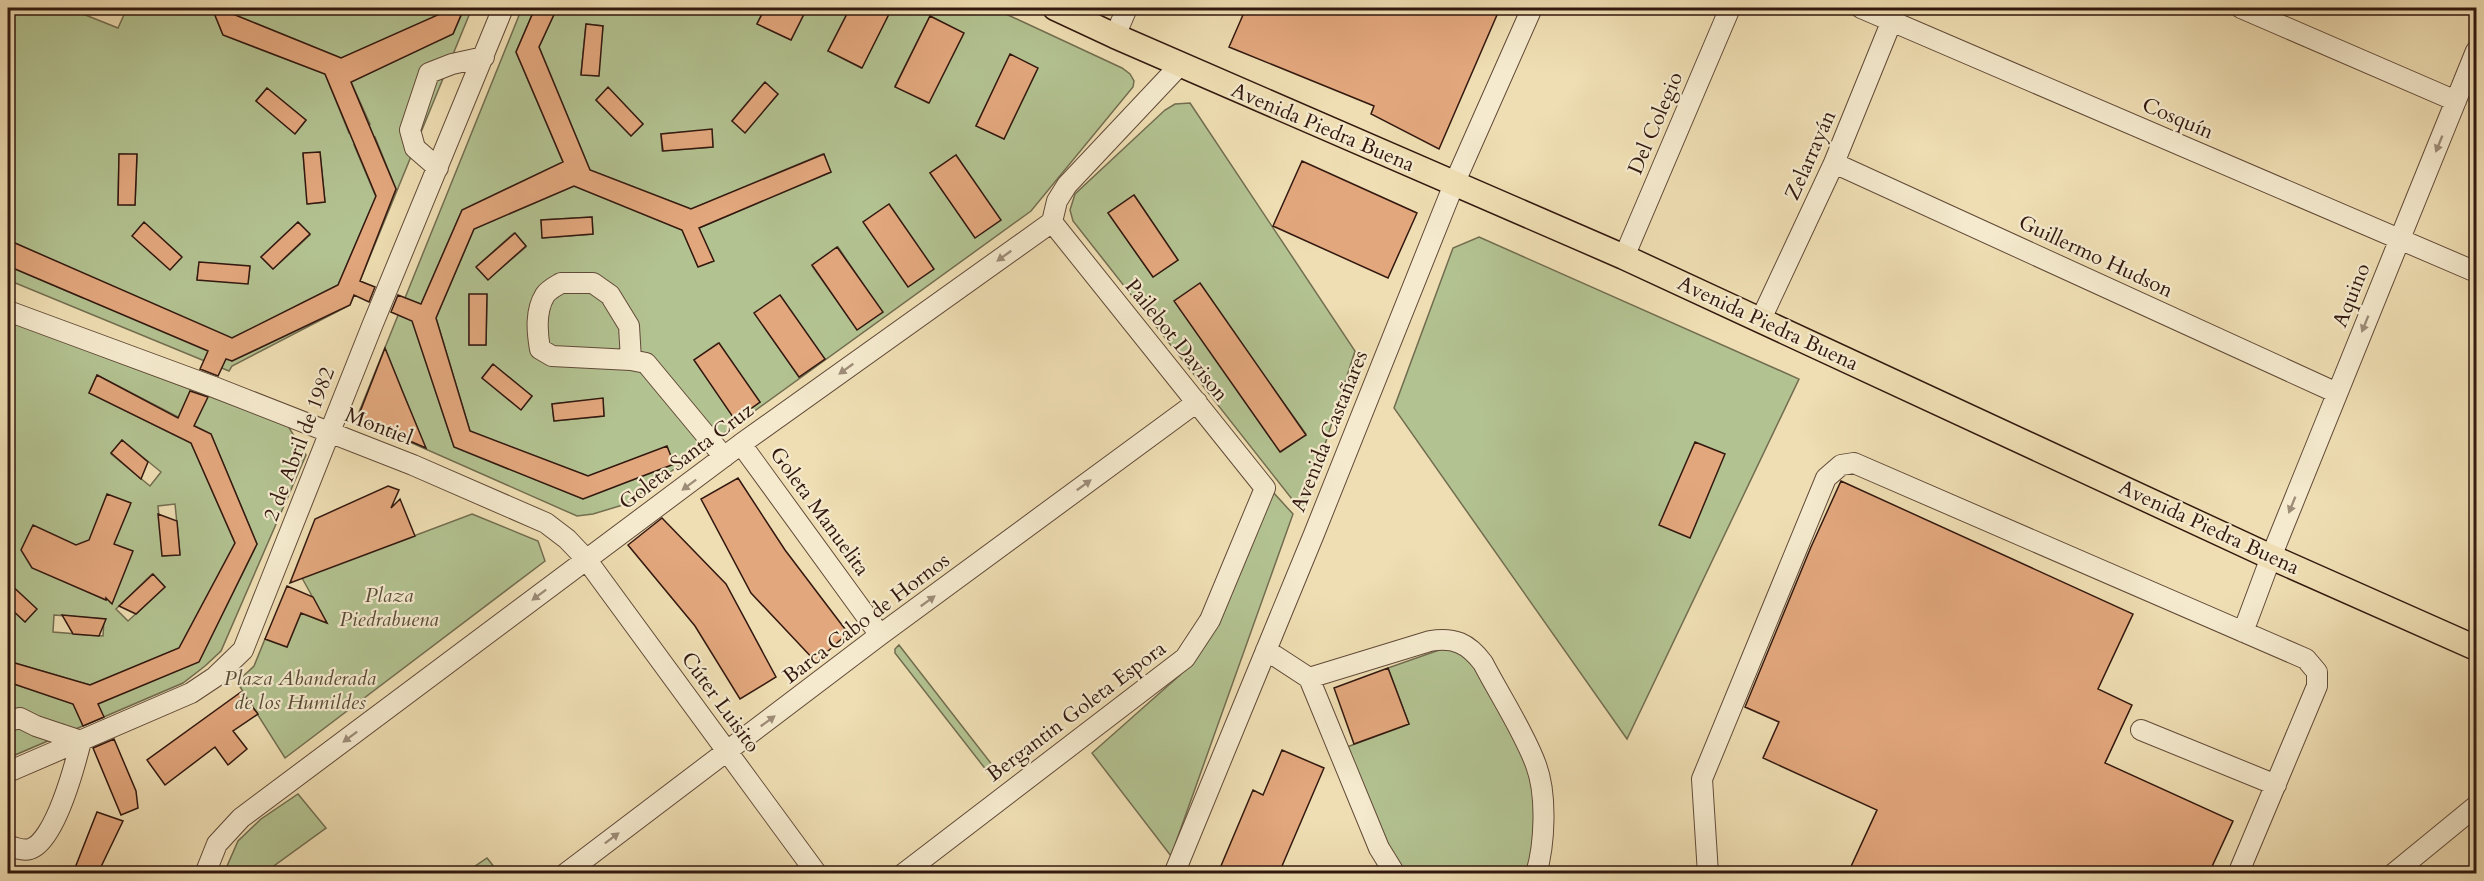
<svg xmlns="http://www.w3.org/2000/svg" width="2484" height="881" font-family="Cardo,serif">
	<rect width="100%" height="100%" fill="#efdeb3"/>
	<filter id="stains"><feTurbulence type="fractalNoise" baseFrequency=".00333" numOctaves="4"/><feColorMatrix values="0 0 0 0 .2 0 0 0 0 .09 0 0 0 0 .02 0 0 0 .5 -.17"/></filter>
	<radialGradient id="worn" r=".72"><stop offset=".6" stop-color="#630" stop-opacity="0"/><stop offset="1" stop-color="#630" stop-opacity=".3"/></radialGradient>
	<!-- green -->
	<path fill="#b3c291" stroke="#726d50" stroke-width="1.5" fill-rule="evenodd" d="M8 8H68L118 28 127 8H212L223 35 325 74 349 133 370 124 351 82 439 40 341 58 233 14 230 8H443L461 15 464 8H472L350 305 232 366 229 371 8 280V266L83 298 91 277 8 240ZM443 9 461 16 453 34 440 40 430 19 440 14ZM267 88 306 120 295 133 256 101ZM375 137 396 189 350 305 232 361V338L338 285 376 197 354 145ZM320 152 325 202 308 204 303 154ZM119 154 137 155 135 205 118 204ZM298 222 310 235 273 269 261 257ZM144 223 181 256V257L133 236ZM199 263 250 267 248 283 197 279Z
		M522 8H535L516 52 563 162 462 210 413 323 454 447 583 499 674 464 666 447 588 476 470 431 436 318 474 229 574 186 682 230 698 266 713 261 699 228 831 172 823 154 691 209 590 170 539 47 557 8H765L757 24 791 40 807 8H850L828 51 861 68 892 8H993L1122 68 1130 74 1134 81 1133 87 1031 211 626 504 593 514 577 516 362 421 359 412ZM930 16 963 33 928 103 895 86ZM586 24 603 26 598 76 581 74ZM1010 55 1037 68 1004 139 976 126ZM764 83 778 94 745 132 732 121ZM608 88 643 124 631 136 596 100ZM712 130 713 147 662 151 661 134ZM956 155 975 237 930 173ZM592 217 593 234 543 238 541 220ZM514 233 526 247 488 279 477 266ZM838 247 882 312 857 329 812 266ZM469 295H487L486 345H469ZM755 313 825 359V360L799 377ZM718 343 760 402 736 419 694 360ZM385 349 421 437 418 444 363 421 360 412ZM492 365 532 396 521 409 482 378ZM603 399 604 416 554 421 552 404Z
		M1190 103 1355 351 1303 513 1073 221 1070 210 1075 194 1165 110 1175 104ZM1134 195 1178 260 1153 277 1108 213ZM1260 370 1306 434 1281 452 1236 388Z
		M1479 237 1799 379 1627 739 1394 408 1453 248Z
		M8 311 104 357 288 426 306 455 221 651 205 666 183 683 8 758V682L85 708 199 661 257 544 211 434 97 375 89 393 191 443 235 543 179 648 90 685 8 661V606L25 622 36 609 8 582ZM122 440 161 472 150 486 111 454ZM175 504 180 554 163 556 158 506ZM152 574 165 587 128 621 116 609ZM54 615 104 619 103 636 53 632Z
		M1272 491 1293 514 1171 856 1092 753 1180 675 1214 624Z
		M472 514 538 541 545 561 285 758 237 682 254 666 265 639 287 647 301 613 327 623 302 578Z
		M899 645 1000 775 999 780H994L895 653V649Z
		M1442 649 1457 651 1470 658 1531 768 1537 845 1528 874H1420L1403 871 1391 856 1347 747 1409 724 1388 668Z
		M298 794 326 828 264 873H224L238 841 261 819Z
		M487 858 499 873H465Z"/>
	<!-- building -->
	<path fill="#e3a77d" stroke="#32180f" stroke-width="1.5" d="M212 8H218L341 58 440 14 443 8H464L453 34 351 82 396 189 360 281 375 287 369 302 354 295 350 305 232 361 226 359 218 376 200 369 208 351 8 266V240L232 338 338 285 376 196 325 74 223 35Z
		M535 8H557L539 47 590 170 691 209 824 154 831 172 699 228 714 261 698 267 682 230 574 186 474 229 436 318 470 431 588 476 667 446 674 464 583 499 454 447 412 321 391 312 398 295 421 304 462 210 563 162 516 52Z
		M765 8H807L791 40 757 24Z
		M850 8H892L862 68 828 51Z
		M1246 8H1500L1439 149 1371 114 1374 106 1229 47Z
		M930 16 964 33 929 103 895 87Z
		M586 24 603 26 599 76 581 75Z
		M1010 54 1038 68 1004 139 976 126Z
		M765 82 778 94 745 133 732 121Z
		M608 87 643 124 631 136 596 100Z
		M267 88 306 120 295 134 256 101Z
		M712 129 713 147 663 151 661 134Z
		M320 152 325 202 307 204 303 153Z
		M119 154H137L135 205H118Z
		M956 155 1001 220 975 238 930 173Z
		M1302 161 1417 213 1388 278 1273 226Z
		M1134 195 1178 260 1153 277 1108 213Z
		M889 204 934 269 908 287 863 222Z
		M592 217 593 234 542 238 541 220Z
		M144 222 182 257 170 270 132 236Z
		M298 222 310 234 273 269 261 257Z
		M515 233 526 246 488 280 476 267Z
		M837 247 883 312 857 330 812 265Z
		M199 262 250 266 248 284 197 280Z
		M1200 283 1306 435 1280 452 1174 301Z
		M469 294H487L486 345H469Z
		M780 295 825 359 799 377 754 313Z
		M719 343 760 402 735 420 694 360Z
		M385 348 404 395 426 448 363 421 360 412Z
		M493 364 532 396 521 410 482 378Z
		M97 375 178 418 190 391 208 397 194 426 211 434 257 544 199 662 98 704 104 717 83 726 73 704 8 682V661L90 685 179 648 235 543 191 443 89 393Z
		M603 398 604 416 554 421 552 404Z
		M122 440 148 462 141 479 111 453Z
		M1695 442 1725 454 1690 538 1659 525Z
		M738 478 785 550 848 633 816 662 751 593 701 499Z
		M1841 481 2133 614 2098 689 2132 705 2105 763 2233 821 2209 873H1848L1877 810 1763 758 1779 722 1745 707 1811 547Z
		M388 486 399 490 391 508 400 499 415 536 290 583 315 519Z
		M107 494 131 503 114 544 133 551 112 604 106 598V600L32 568 21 550 33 525 76 545 89 540Z
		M158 514 177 521 180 555 162 556Z
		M662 518 726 584 776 677 740 699 695 626 628 545Z
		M153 574 165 587 136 614 119 606Z
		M8 582 37 609 25 622 8 606Z
		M287 586 313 597 327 623 301 613 287 647 265 639Z
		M62 615 106 619 99 636 73 634Z
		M1388 668 1409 724 1354 744 1334 688Z
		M241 692 258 714 233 731 247 749 228 765 215 747 165 785 147 760Z
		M114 739 136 791 138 808 121 815 93 748Z
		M1282 750 1324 768 1279 873H1218L1253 790 1263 795Z
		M97 812 123 821 98 873H73Z"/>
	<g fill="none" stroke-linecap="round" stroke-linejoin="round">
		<defs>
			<path id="minor" d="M1861 8 2476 272
				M2241 8 2456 101
				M1115 36 1127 8
				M1834 163 2337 393
				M438 168 415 148 410 130 429 73 452 64 484 57
				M1624 257 1730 8
				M561 283H593L610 295 629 326 631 360 552 356 540 349C537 332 535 311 545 295 548 290 556 286 561 283Z
				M8 311 214 387 413 465 546 523 567 539 586 559 817 874
				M1761 319 1834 163 1897 8
				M631 360 646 363 724 457
				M741 444 880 635
				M2243 632 2271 557 2476 51
				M1266 650 1309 678 1379 848 1395 874
				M1309 678 1430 641C1454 637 1468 643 1483 663 1499 694 1524 732 1536 765 1547 794 1545 844 1536 874
				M8 721 20 718 36 726 81 741C75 765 55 842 30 849 22 851 15 848 8 845
				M2141 730 2276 785
				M8 772 191 693 215 677 243 650 372 326 503 8
				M205 874 217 844 241 818 741 444 1052 222 1057 201 1067 185 1180 65
				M565 874 880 635 1197 402
				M903 874 1185 658 1210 620 1265 488 1052 222
				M1174 874 1314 534 1454 184 1532 8
				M1708 874 1702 779 1826 478 1841 465 1854 463 2306 659 2317 672V686L2238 874
				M2393 874 2476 806"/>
			<path id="major" d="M1055 8 1115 36 1624 257 2271 557 2476 648"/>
		</defs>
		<!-- minor casing -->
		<use href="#minor" stroke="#614a38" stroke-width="22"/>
		<!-- major casing -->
		<use href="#major" stroke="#32180f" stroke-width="27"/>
		<!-- minor -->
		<use href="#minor" stroke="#f5eace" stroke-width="20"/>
		<!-- major -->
		<use href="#major" stroke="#efdeb3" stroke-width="24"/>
		<defs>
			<path id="rail" d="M2464 874 2476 863"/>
		</defs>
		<!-- rail casing -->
		<use href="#rail" stroke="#32180f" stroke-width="7"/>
		<!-- rail -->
		<use href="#rail" stroke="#f5eace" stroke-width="4.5" stroke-dasharray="14" stroke-linecap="butt"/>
	</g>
	<!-- one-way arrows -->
	<defs><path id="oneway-solid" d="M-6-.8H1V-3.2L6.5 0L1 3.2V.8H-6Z" transform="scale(1.5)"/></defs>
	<g fill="#9d8c78">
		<use href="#oneway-solid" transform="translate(2439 144) rotate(112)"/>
		<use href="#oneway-solid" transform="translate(1004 256) rotate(144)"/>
		<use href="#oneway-solid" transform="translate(2365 324) rotate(112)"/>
		<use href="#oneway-solid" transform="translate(846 369) rotate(144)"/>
		<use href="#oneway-solid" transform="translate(689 485) rotate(143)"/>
		<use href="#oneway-solid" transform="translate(1084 485) rotate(-36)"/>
		<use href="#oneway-solid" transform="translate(2292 505) rotate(112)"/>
		<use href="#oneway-solid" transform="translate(539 595) rotate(143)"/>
		<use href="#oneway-solid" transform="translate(928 601) rotate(-36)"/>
		<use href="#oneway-solid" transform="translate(768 721) rotate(-36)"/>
		<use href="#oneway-solid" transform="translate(350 737) rotate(143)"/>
		<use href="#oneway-solid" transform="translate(612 838) rotate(-37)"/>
	</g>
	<g text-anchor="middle" stroke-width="4.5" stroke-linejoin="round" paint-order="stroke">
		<!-- street labels -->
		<g font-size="21" fill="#32180f" stroke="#f5eace">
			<text transform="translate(2178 118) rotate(23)" y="7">Cosquín</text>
			<text transform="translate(1655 123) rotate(-67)" y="7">Del Colegio</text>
			<text transform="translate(1323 127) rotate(23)" y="7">Avenida Piedra Buena</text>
			<text transform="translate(1810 155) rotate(-66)" y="7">Zelarrayán</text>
			<text transform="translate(2096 256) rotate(25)" y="7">Guillermo Hudson</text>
			<text transform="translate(2351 295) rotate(-68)" y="7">Aquino</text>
			<text transform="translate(1768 323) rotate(25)" y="7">Avenida Piedra Buena</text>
			<text transform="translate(1177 340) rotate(51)" y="7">Pailebot Davison</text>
			<text transform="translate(379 426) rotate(21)" y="7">Montiel</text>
			<text transform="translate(1329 431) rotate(-68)" y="7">Avenida Castañares</text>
			<text transform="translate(299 444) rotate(-69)" y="7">2 de Abril de 1982</text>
			<text transform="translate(686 456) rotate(-37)" y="7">Goleta Santa Cruz</text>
			<text transform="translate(820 511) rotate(54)" y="7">Goleta Manuelita</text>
			<text transform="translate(2209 527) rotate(25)" y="7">Avenida Piedra Buena</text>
			<text transform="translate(866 618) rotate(-37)" y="7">Barca Cabo de Hornos</text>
			<text transform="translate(721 702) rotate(54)" y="7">Cúter Luisito</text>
			<text transform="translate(1076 711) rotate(-37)" y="7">Bergantin Goleta Espora</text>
		</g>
		<!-- park labels -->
		<g font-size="21" font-style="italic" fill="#594b36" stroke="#f5eace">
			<text x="389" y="602">Plaza<tspan x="389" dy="24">Piedrabuena</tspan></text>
			<text x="300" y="685">Plaza Abanderada<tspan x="300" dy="24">de los Humildes</tspan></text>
		</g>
	</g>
	<!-- margin -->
	<rect width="2484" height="881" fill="none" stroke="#efdeb3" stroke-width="30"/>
	<rect x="9" y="9" width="2466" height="863" fill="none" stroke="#32180f" stroke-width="3"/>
	<rect x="15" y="15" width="2454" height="851" fill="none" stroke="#32180f" stroke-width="1.5"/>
	<rect width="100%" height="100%" filter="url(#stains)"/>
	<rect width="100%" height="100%" fill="url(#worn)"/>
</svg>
